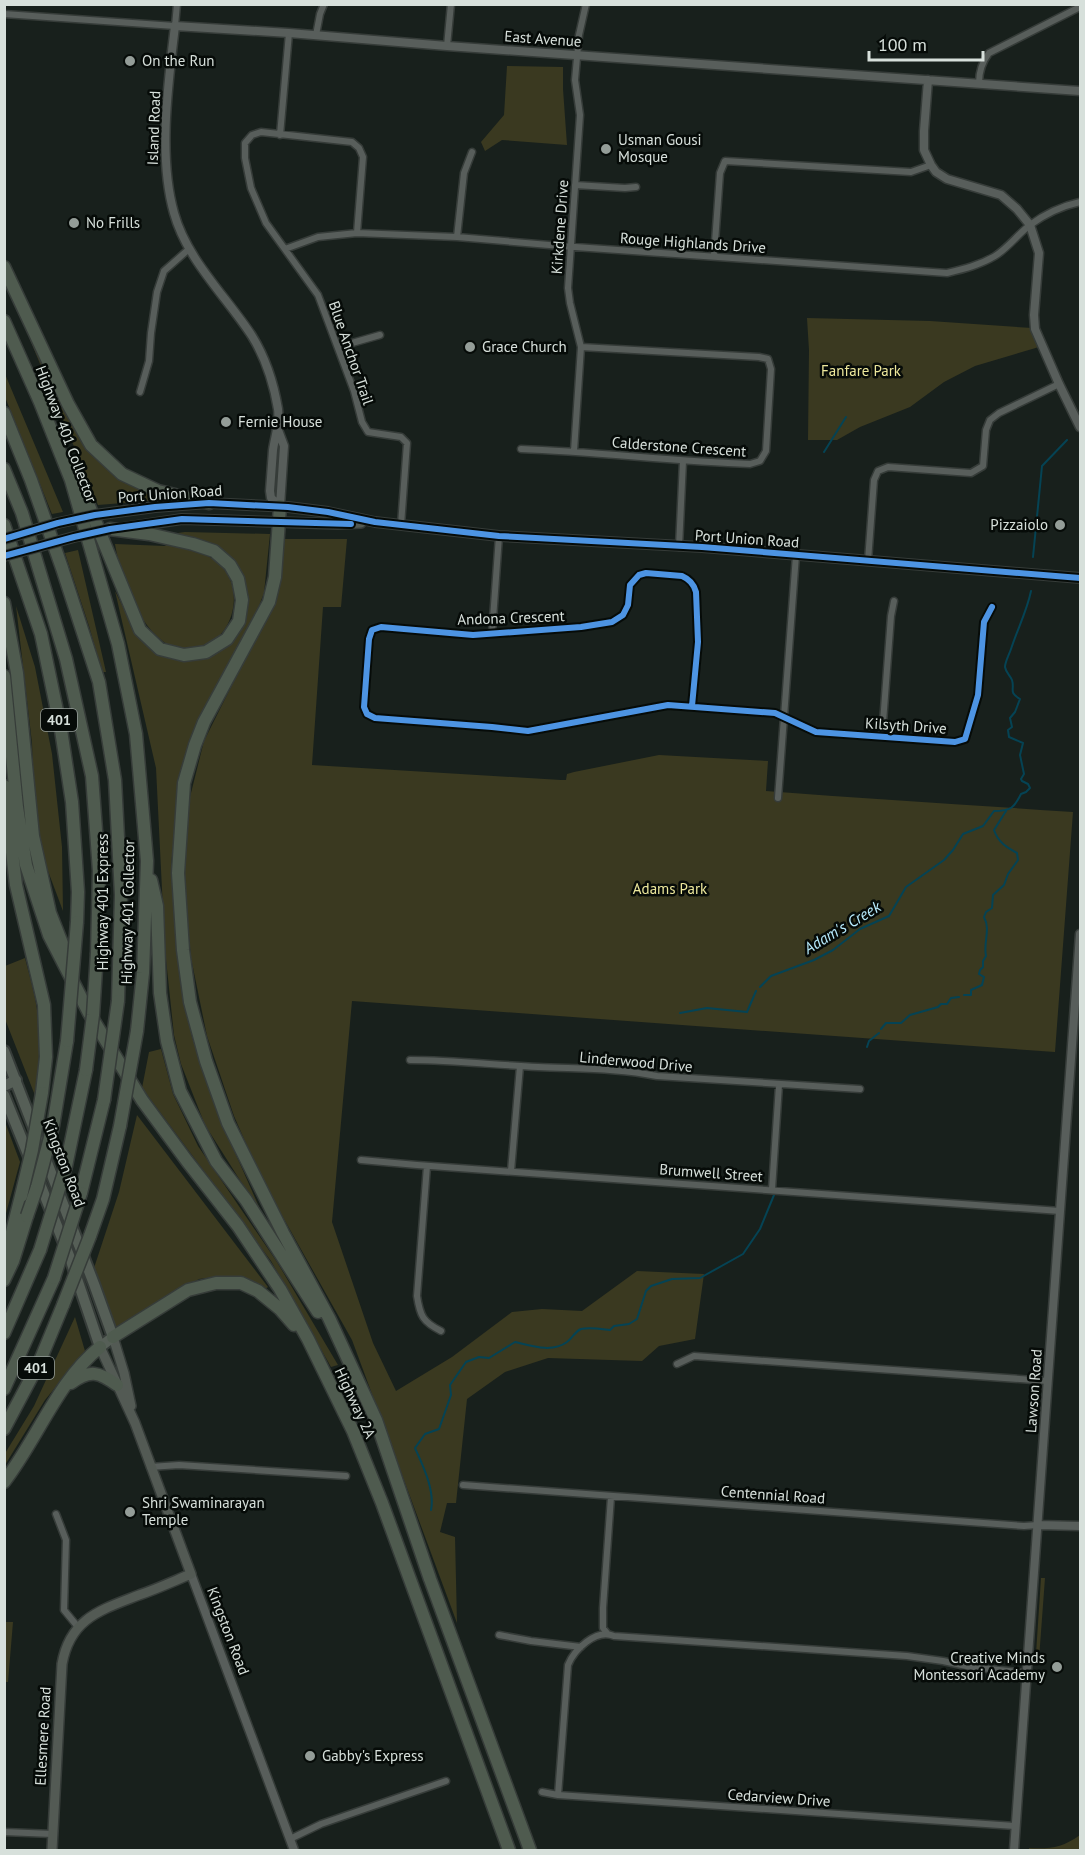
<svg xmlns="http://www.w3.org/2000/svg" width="1085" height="1855" font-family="'PT Sans',sans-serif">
	<rect width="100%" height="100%" fill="#18201c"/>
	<!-- green -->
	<path fill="#3a3920" d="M507 66 563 67V89L567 145 502 140 485 151 481 142 504 115Z
		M15 303 61 401 121 479 160 500 98 505Z
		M807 318 930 321 1032 328 1039 347 975 366 944 382 910 407 860 427 837 440H808L809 350Z
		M4 374H5L63 512 52 514 5 397Z
		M185 532 270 534 264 593 255 616 180 783 171 865 178 961 192 1037 221 1121 264 1218 205 1125 181 1064 174 1035 165 950 156 768 115 591 130 621 144 639 199 659 225 648 244 623 247 600 219 550 170 534Z
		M285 539H347L341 607H323L312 765 561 780H566L567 774 574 772 659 755 768 761 766 791C869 799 971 805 1073 812L1055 1052 352 1001 332 1222 373 1343 396 1391 452 1357 512 1312 542 1309 582 1311 637 1271 704 1274 695 1339 659 1346 642 1361 548 1358 505 1372 467 1399 456 1503H447L440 1532 455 1537 457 1623 352 1340 262 1180 234 1116 207 1036 191 958 183 871 188 805 204 741 271 607Z
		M115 544 165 546 167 544C184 547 205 551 218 563 248 588 233 644 194 648 190 648 184 650 180 649 142 641 120 576 115 544Z
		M78 550 106 672H102L89 626 65 553Z
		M16 606 35 667 52 754 62 847 63 911 42 855 34 805 32 743Z
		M25 958C30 978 36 997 38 1018 41 1044 38 1072 36 1098L5 1019V966Z
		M161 1049 173 1094 198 1146 277 1262 338 1365 331 1367 271 1261 142 1088 149 1052Z
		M137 1115 268 1287 264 1290 241 1279 224 1276 199 1279 116 1328 94 1268 119 1192Z
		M5 1122 20 1162 5 1217Z
		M75 1317 85 1351 45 1400 5 1465 4 1455 34 1406Z
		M1041 1578H1045L1039 1659 1036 1654Z
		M4 1622H13L8 1682H5Z
		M1080 1835V1850H1029V1848C1050 1849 1062 1848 1080 1835Z"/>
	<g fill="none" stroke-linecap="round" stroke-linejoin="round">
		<!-- stream -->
		<path stroke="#054354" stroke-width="2" d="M824 452 846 417
			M1033 557 1042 466 1067 440
			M760 987 771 976 814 960 833 950 860 929 889 916 906 887 944 860 953 850 963 834 983 826 994 811C1011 811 1014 808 1021 794L1026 792 1030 788 1028 784 1022 781 1021 779 1024 774 1020 755 1023 743 1009 737 1008 730 1012 727 1010 718 1015 712 1020 699C1008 692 1015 690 1012 680 1010 675 1006 673 1005 667 1005 662 1009 655 1011 649 1017 630 1027 611 1031 591
			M964 995H971V990L982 985 984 977 979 974 980 970 983 967V961L986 956C983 942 991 930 984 917L986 912 992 908 993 895 1004 885 1008 874 1018 860 1017 853C1006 847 998 842 994 830L1006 811
			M680 1013 707 1008 747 1012 756 991
			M881 1029 886 1023H901L910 1015 938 1007 941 1004H947L951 998 959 997
			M867 1047 869 1041 879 1033
			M431 1510C435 1490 423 1466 415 1448L425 1434 439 1429 451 1395 450 1385 466 1362 479 1357 489 1358 515 1342C532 1346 552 1353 567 1342 573 1338 574 1332 581 1329 590 1327 601 1329 610 1330L614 1326 629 1324 637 1319 646 1291 651 1286 672 1279 700 1278 743 1254 760 1229 774 1195"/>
		<defs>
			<path id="minor" d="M4 14 175 26 177 4
				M316 35 320 14 324 4
				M447 46 451 4
				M979 83C979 71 982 62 989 53L1080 7
				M280 135 289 33
				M575 185 625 188 636 187
				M357 233 363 157 359 148 352 142 261 132 252 135 245 143V158L251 188 266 223 318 295 354 391 362 422 368 432 401 437 407 443 401 525
				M457 237 464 173 472 152
				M285 249 318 237 357 233 457 237 561 246 947 273C964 269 980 265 995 256 1008 248 1018 234 1030 225 1045 214 1062 206 1080 202
				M714 256 720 173 725 161 911 172 931 165
				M338 347 380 335
				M140 392 149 361 151 333 157 292 164 271 189 249
				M521 449C597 452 673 461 750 464L760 461 766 451 771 369 768 359 759 357 581 347
				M574 451 581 347 570 303 568 288 580 115 575 80 579 35 586 4
				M679 547 683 461
				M868 561 874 480 878 471 888 467 971 473 983 466 986 430 990 420 999 413 1059 384
				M492 633 499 536
				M692 706 698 642 696 592C694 584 689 579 682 576L646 573 639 575 630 585 628 605 623 615 612 622 581 627 473 635 381 627 372 630 369 639 364 707 367 714 375 718 492 727 528 731 668 705 775 713 816 732 955 742 965 739 978 695 984 622 992 607
				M882 736 891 616 894 601
				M778 798 796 555
				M410 1060C453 1060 495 1065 538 1067 578 1069 618 1068 657 1076L860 1089
				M361 1160 417 1165 1060 1211
				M427 1166 417 1296C420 1316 423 1322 441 1331
				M511 1171 520 1066
				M772 1189 779 1085
				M677 1364 694 1356 1048 1381
				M150 1467 179 1465 346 1476
				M463 1485 1024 1526 1038 1525
				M56 1514 66 1540 64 1610 78 1627
				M607 1633 603 1628V1608L611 1497
				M499 1635 531 1641 581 1647
				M542 1792 558 1795 1015 1826
				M558 1795 568 1665C574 1650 596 1628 614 1636L907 1656 943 1661 971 1667 1026 1673
				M4 1832 53 1834
				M290 1839 321 1824 446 1781"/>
			<path id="tertiary" d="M928 80 924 131V150L931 165 936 172 947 179 1001 195 1017 209 1030 225 1039 253 1034 315 1035 329 1059 384 1080 427
				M278 430 284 446 280 506
				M280 506 271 498 270 491C271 477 272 463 273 450 275 436 280 423 278 409 274 385 265 357 252 336 226 296 187 260 174 213 158 157 168 84 175 26L289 33 447 46 1080 91
				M1038 1525 1080 1526
				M191 1574 294 1850
				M1014 1850 1080 934"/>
			<path id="secondary" d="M155 507 209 503 288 507 328 512 375 522 499 536 702 547 1080 578
				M123 528 182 519 338 524 361 523
				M113 1337 124 1373 131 1406
				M52 1850 62 1664C70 1618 101 1610 139 1595 157 1589 174 1581 191 1574L135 1423 100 1347"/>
			<path id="primary" d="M4 1051 94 1284 113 1337 100 1347 70 1258 4 1095
				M4 1086 16 1080"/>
			<path id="motorway" d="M4 267 68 404 91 445 122 474 158 491 209 503
				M4 321 40 402 71 480 118 644 136 734 147 861 143 973 137 1031
				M4 413 31 480 62 568 99 682 115 780 121 895 118 1001
				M4 469 22 513 66 659 92 776 99 871 97 953
				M76 487 87 501 140 630 160 649 184 655 206 652 227 639 239 621 242 600 238 579 230 565 214 551 193 544 149 534 110 529
				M280 506 275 577 269 602 204 722 195 745 184 783 178 873 183 950 190 1002 206 1061 228 1123 283 1233 329 1318 376 1420 430 1579 530 1850
				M4 525 41 634 61 730 72 802 78 892 77 922
				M4 603 17 673 33 836 50 913 69 961
				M4 676 17 807 26 865 49 935 89 1013 142 1100 187 1161 238 1226 280 1289 308 1339 353 1431 382 1503 509 1850
				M4 786 16 885 44 1005 46 1057 42 1093
				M151 880 157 906 160 993 167 1041 180 1091 216 1161 246 1200 318 1312
				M53 1126 67 1041
				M66 1166 86 1070
				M81 1193 104 1100
				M90 1236 103 1199 120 1126
				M4 1264 21 1196
				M4 1280 13 1261 27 1216
				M4 1333 40 1250
				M113 1337 188 1290 216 1283H241L258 1291 280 1309 294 1325
				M71 1383C90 1369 99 1372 117 1385
				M4 1389 54 1278
				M4 1429 39 1363 63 1305
				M4 1482C38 1438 57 1382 100 1347"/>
		</defs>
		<!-- minor casing -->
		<use href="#minor" stroke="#363c39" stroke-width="9"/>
		<!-- tertiary casing -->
		<use href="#tertiary" stroke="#363c39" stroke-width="11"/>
		<!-- secondary casing -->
		<use href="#secondary" stroke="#363c39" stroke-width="12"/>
		<!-- primary casing -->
		<use href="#primary" stroke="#363c39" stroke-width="14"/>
		<!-- motorway casing -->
		<use href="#motorway" stroke="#363c39" stroke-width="15"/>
		<!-- minor -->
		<use href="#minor" stroke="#585e5b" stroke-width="6"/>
		<!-- tertiary -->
		<use href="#tertiary" stroke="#585e5b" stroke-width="8"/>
		<!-- secondary -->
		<use href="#secondary" stroke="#535a54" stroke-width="9"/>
		<!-- primary -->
		<use href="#primary" stroke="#565f57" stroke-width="10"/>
		<!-- motorway -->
		<use href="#motorway" stroke="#4f5b4f" stroke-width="12"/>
		<defs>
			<path id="secondary-bridge" d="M4 539 58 523 95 515 155 507
				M4 556 74 537 110 529"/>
			<path id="motorway-bridge" d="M67 1041 77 922
				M86 1070 93 1015 97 953
				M104 1100 118 1001
				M120 1126 137 1031
				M21 1196 32 1150 42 1093
				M27 1216 37 1187 53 1126
				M40 1250 66 1166
				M54 1278 81 1193
				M63 1305 90 1236"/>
		</defs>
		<!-- secondary-bridge casing -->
		<use href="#secondary-bridge" stroke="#363c39" stroke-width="12" stroke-linecap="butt"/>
		<!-- motorway-bridge casing -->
		<use href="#motorway-bridge" stroke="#363c39" stroke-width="15" stroke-linecap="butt"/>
		<!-- secondary-bridge -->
		<use href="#secondary-bridge" stroke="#535a54" stroke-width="9"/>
		<!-- motorway-bridge -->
		<use href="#motorway-bridge" stroke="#4f5b4f" stroke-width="12"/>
		<defs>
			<path id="cycleway" d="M4 539 58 523 95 515 155 507 209 503 288 507 328 512 375 522 499 536 702 547 1080 578
				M4 556 74 537 110 529 182 519 351 524
				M692 706 698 642 696 592C694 584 689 579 682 576L646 573 639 575 630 585 628 605 623 615 612 622 581 627 473 635 381 627 372 630 369 639 364 707 367 714 375 718 492 727 528 731 668 705 775 713 816 732 955 742 965 739 978 695 984 622 992 607"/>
		</defs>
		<!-- cycleway casing -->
		<use href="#cycleway" stroke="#060b08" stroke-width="10"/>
		<!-- cycleway -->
		<use href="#cycleway" stroke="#4d94e3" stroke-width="6"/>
	</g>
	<!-- markers -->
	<g fill="#949d98" stroke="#060b08" stroke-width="2">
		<circle cx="130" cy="61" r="6"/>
		<circle cx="606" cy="149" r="6"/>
		<circle cx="74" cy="223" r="6"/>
		<circle cx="470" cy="347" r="6"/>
		<circle cx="226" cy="422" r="6"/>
		<circle cx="1060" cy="525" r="6"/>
		<circle cx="130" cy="1512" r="6"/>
		<circle cx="1057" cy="1667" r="6"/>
		<circle cx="310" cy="1756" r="6"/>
	</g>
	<g text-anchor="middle" stroke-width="5" stroke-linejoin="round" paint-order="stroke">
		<!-- shield labels -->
		<g fill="#060b08" stroke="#98a09c" stroke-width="1.5">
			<rect x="41" y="709" width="36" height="22" rx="4.5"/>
			<rect x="18" y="1357" width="36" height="22" rx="4.5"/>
		</g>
		<g font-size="14" font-weight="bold" fill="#d7e0db">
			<text x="59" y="725">401</text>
			<text x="36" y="1373">401</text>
		</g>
		<!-- street labels -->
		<g font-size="15" fill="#d7e0db" stroke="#060b08">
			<text transform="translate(543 39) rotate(4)" y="5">East Avenue</text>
			<text transform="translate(154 128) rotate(-88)" y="5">Island Road</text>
			<text transform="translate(560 227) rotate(-86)" y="5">Kirkdene Drive</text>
			<text transform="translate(693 243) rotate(4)" y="5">Rouge Highlands Drive</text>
			<text transform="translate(351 353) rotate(71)" y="5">Blue Anchor Trail</text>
			<text transform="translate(66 434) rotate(69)" y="5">Highway 401 Collector</text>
			<text transform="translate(679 447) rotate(4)" y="5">Calderstone Crescent</text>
			<text transform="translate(170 494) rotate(-4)" y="5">Port Union Road</text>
			<text transform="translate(747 539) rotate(4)" y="5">Port Union Road</text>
			<text transform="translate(511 618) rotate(-2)" y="5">Andona Crescent</text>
			<text transform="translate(906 726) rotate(4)" y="5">Kilsyth Drive</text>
			<text transform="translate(103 902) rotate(-90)" y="5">Highway 401 Express</text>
			<text transform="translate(128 912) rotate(-89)" y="5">Highway 401 Collector</text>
			<text transform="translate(636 1062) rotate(5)" y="5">Linderwood Drive</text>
			<text transform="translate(64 1163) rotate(69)" y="5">Kingston Road</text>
			<text transform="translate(711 1173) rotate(4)" y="5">Brumwell Street</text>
			<text transform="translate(1034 1391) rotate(-86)" y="5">Lawson Road</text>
			<text transform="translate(355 1403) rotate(65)" y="5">Highway 2A</text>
			<text transform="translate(773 1495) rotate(4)" y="5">Centennial Road</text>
			<text transform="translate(228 1631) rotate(69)" y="5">Kingston Road</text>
			<text transform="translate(43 1736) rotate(-87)" y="5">Ellesmere Road</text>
			<text transform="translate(779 1798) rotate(4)" y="5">Cedarview Drive</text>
		</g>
		<!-- poi labels -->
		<g font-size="15" fill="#d7e0db" stroke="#060b08" text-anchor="start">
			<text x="142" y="66">On the Run</text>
			<text x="618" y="145">Usman Gousi<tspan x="618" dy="17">Mosque</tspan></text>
			<text x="86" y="228">No Frills</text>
			<text x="482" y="352">Grace Church</text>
			<text x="238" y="427">Fernie House</text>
			<text x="1048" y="530" text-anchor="end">Pizzaiolo</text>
			<text x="142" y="1508">Shri Swaminarayan<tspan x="142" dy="17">Temple</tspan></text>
			<text x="1045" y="1663" text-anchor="end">Creative Minds<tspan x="1045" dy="17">Montessori Academy</tspan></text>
			<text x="322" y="1761">Gabby's Express</text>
		</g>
		<!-- park labels -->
		<g font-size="15" fill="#ede89c" stroke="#060b08">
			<text x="861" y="376">Fanfare Park</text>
			<text x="670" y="894">Adams Park</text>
		</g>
		<!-- water labels -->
		<g font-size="16" font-style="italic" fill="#b8ecfe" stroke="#060b08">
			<text transform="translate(842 927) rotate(-31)" y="6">Adam's Creek</text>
		</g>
	</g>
	<!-- border -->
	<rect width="1085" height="1855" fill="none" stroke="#d7e0db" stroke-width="12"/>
	<!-- scale -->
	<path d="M869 51v9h114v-9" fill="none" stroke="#d7e0db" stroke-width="3"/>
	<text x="878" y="51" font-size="18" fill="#d7e0db" stroke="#060b08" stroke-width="4.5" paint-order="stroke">100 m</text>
</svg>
